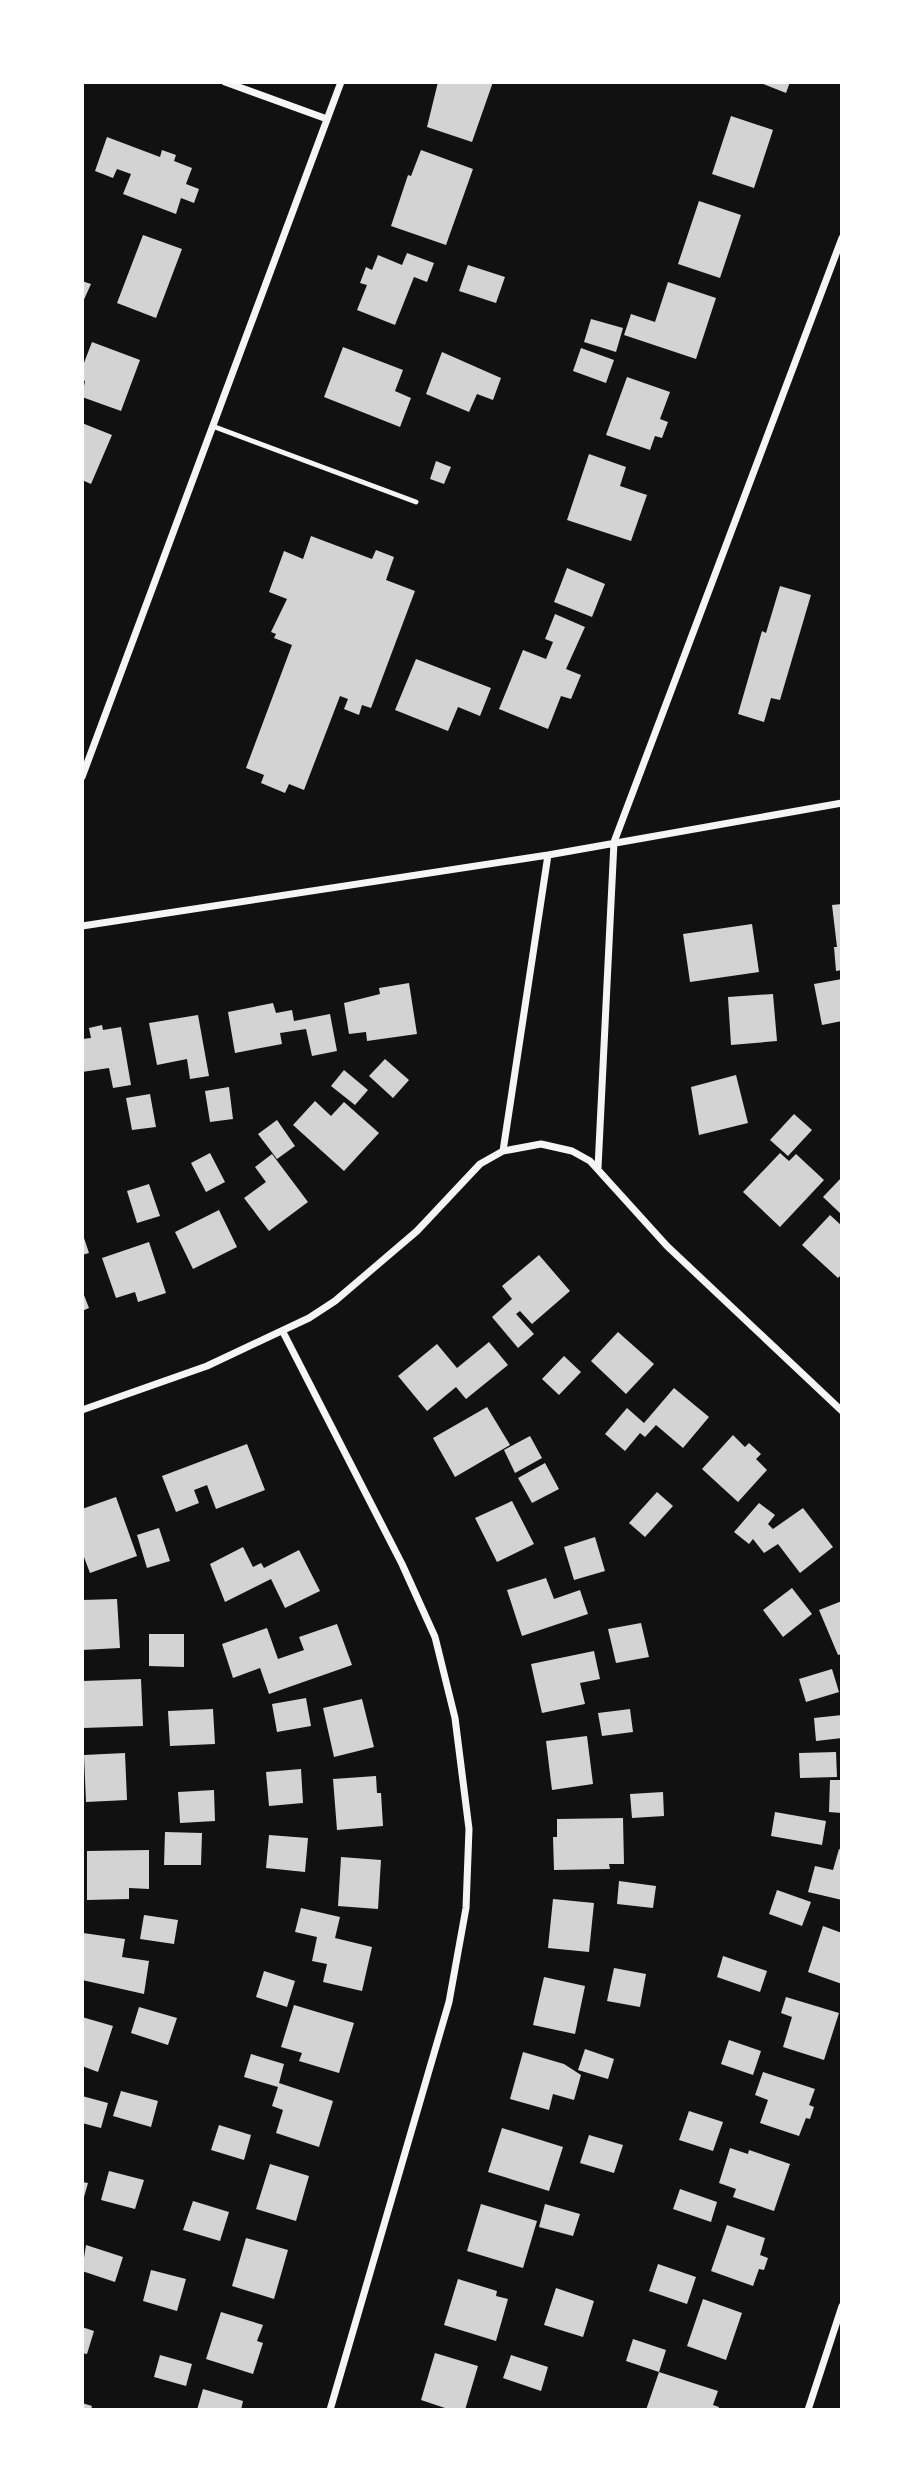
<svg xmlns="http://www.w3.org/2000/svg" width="924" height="2492" font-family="'Archivo Narrow',sans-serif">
	<rect width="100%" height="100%" fill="#111"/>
	<!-- building -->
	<path fill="#d3d3d3" d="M438 82H493L472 142 427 127Z
		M758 82H790L786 93Z
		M731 116 773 130 754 188 712 174Z
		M107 137 160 157 162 150 176 155 174 161 192 168 186 184 199 189 194 203 181 198 176 214 123 194 131 174 117 169 113 178 95 171Z
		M421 150 473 169 446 245 391 226 408 175 411 176Z
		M699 201 741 215 720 278 678 264Z
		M143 235 182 249 156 318 117 303Z
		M407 253 434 263 427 282 414 277 395 325 357 310 367 285 360 283 366 267 372 270 378 255 402 265Z
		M468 265 505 277 496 303 459 291Z
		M82 281 91 284 82 304Z
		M668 282 716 298 696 359 624 335 631 314 655 322Z
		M591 319 623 328 616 352 584 342Z
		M92 342 140 360 121 411 82 397 85 381 82 380V368Z
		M343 347 403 370 395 391 411 398 400 427 324 397Z
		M581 348 614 360 606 383 573 371Z
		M442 352 501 378 493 400 477 394 469 412 426 394Z
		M627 377 670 392 660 419 668 422 662 438 655 436 650 450 606 435Z
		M82 423 112 435 91 484 82 480Z
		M589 454 626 467 620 486 647 495 631 541 567 520Z
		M436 461 451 467 444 484 430 479Z
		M311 536 372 559 376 550 394 557 386 580 415 591 371 708 362 705 359 715 344 709 348 699 340 696 304 790 289 784 285 793 261 783 264 775 246 768 292 645 274 638 276 634 271 632 287 599 269 592 284 551 303 559Z
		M567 568 605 584 592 617 554 602Z
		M780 586 811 595 780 700 771 698 764 722 738 714 762 631 766 633Z
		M555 614 585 627 566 669 581 675 571 699 561 696 548 729 499 709 523 650 546 659 553 642 545 639Z
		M416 659 491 688 480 716 458 707 448 731 395 710Z
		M842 904V970L836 971 834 947H837L832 905Z
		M752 924 759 972 690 982 683 934Z
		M842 979V1021L822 1025 814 984Z
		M409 983 417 1034 367 1041 366 1032 349 1034 344 1003 380 994 379 988Z
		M773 994 777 1041 731 1045 728 997Z
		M273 1003 276 1013 292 1010 294 1021 330 1014 337 1051 312 1056 306 1029 280 1033 282 1044 235 1053 228 1012Z
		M198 1015 209 1076 190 1079 187 1059 157 1065 149 1023Z
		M102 1025 103 1030 121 1027 131 1085 113 1088 109 1068 82 1072V1039L91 1038 89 1028Z
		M385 1059 409 1080 393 1098 369 1076Z
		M344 1070 368 1090 355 1105 331 1086Z
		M736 1075 748 1123 699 1135 691 1087Z
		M229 1087 233 1119 210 1122 205 1091Z
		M150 1094 156 1127 132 1130 126 1098Z
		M315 1101 331 1116 344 1102 379 1133 344 1171 293 1125Z
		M794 1114 812 1130 788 1156 770 1140Z
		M277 1120 295 1146 277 1159 258 1134Z
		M210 1153 225 1182 206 1192 191 1163Z
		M780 1153 789 1161 796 1154 824 1180 780 1227 743 1192Z
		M272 1154 308 1202 269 1231 244 1198 266 1182 255 1167Z
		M842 1177V1213L841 1214 823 1197Z
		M149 1184 160 1216 137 1223 127 1191Z
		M219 1210 237 1247 193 1269 175 1232Z
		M830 1215 842 1226V1274L838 1278 802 1245Z
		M82 1232 89 1253 82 1255Z
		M149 1242 166 1293 138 1302 135 1292 116 1298 102 1258Z
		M539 1255 570 1291 532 1324 520 1311 516 1314 534 1334 518 1348 492 1317 512 1299 502 1286Z
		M82 1290 89 1308 82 1311Z
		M618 1332 654 1364 626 1394 591 1361Z
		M489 1342 508 1365 466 1399 456 1387 427 1411 398 1376 437 1344 457 1368Z
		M564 1356 581 1372 559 1395 542 1379Z
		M674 1388 709 1417 683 1448 656 1425 645 1437 640 1433 625 1451 605 1434 627 1408 644 1423Z
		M487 1407 510 1445 455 1477 433 1438Z
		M733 1435 745 1447 749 1443 761 1454 756 1459 767 1470 738 1502 702 1469Z
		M530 1436 542 1458 515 1473 504 1450Z
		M247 1444 265 1490 216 1509 207 1485 194 1490 199 1503 176 1512 162 1476Z
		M545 1463 559 1489 532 1503 518 1478Z
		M657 1492 673 1506 645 1537 629 1523Z
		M116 1497 137 1556 90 1573 82 1552V1509Z
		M512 1501 534 1544 497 1562 475 1518Z
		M759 1503 775 1515 768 1524 773 1529 803 1508 833 1547 800 1573 778 1544 764 1553 753 1539 749 1544 734 1532Z
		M159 1528 170 1561 147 1568 137 1535Z
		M595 1537 605 1571 574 1580 564 1547Z
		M243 1547 253 1567 261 1563 264 1568 299 1550 320 1591 285 1608 271 1579 225 1602 210 1564Z
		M546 1578 554 1599 580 1590 588 1614 522 1636 507 1590Z
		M792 1588 812 1614 783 1637 763 1610Z
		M117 1599 120 1648 82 1650V1600Z
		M842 1601V1654L838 1655 819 1610Z
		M641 1623 649 1657 616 1663 608 1629Z
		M337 1624 352 1665 269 1694 260 1668 233 1678 222 1644 267 1628 278 1659 304 1650 299 1637Z
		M149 1634H184V1667L149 1666Z
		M594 1651 600 1679 580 1683 585 1704 542 1713 531 1664Z
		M832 1669 839 1692 806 1702 799 1679Z
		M141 1679 143 1726 83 1728 82 1681Z
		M306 1698 311 1726 277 1732 272 1704Z
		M362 1699 374 1747 334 1757 323 1708Z
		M213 1709 215 1744 170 1746 168 1711Z
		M630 1709 633 1732 602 1736 598 1713Z
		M842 1715V1738L816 1741 814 1718Z
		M587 1736 593 1784 552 1790 546 1741Z
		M836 1752 837 1777 800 1778 799 1753Z
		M125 1753 127 1800 86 1802 84 1755Z
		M301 1769 303 1803 269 1806 266 1772Z
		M376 1776 377 1793H381L383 1826 337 1830 333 1779Z
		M830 1780H842V1813L829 1812Z
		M214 1790 215 1821 180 1823 178 1792Z
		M663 1792 664 1816 632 1818 630 1794Z
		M775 1812 826 1821 822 1845 771 1836Z
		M623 1818 624 1864H609L610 1869 554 1870 553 1837H557V1819Z
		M165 1832 202 1833 201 1865H164Z
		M269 1835 308 1838 305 1872 266 1868Z
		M839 1849 842 1850V1900L808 1892 815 1866 833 1870Z
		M149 1850V1889L129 1888V1899L87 1900V1851Z
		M341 1857 381 1860 378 1909 338 1906Z
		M619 1881 656 1886 653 1908 617 1904Z
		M777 1890 811 1902 802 1926 769 1914Z
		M553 1899 594 1903 589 1952 548 1948Z
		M301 1908 340 1917 335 1938 372 1947 362 1991 323 1982 327 1964 312 1961 317 1937 295 1932Z
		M144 1915 178 1920 174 1944 140 1939Z
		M823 1926 842 1933V1984L808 1972Z
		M83 1933 125 1939 122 1957 149 1961 144 1994 82 1980Z
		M723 1956 767 1971 760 1992 717 1977Z
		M614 1968 646 1974 640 2007 607 2001Z
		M264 1971 295 1981 287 2007 256 1997Z
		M544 1977 585 1986 575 2034 533 2025Z
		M786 1997 839 2013 824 2060 783 2047 792 2017 781 2013Z
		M294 2005 354 2023 339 2073 299 2061 302 2053 281 2047Z
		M139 2007 177 2018 168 2045 131 2033Z
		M82 2017 113 2026 98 2072 82 2066Z
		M729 2040 761 2051 753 2075 721 2064Z
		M585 2049 614 2059 608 2079 578 2070Z
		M523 2052 564 2064 581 2075 574 2100 553 2094 549 2110 510 2099Z
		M251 2054 284 2064 279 2083 333 2101 319 2147 276 2133 283 2110 272 2106 278 2087 244 2077Z
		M763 2072 815 2089 809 2105 814 2107 810 2119 806 2118 799 2136 760 2123 768 2100 755 2095Z
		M121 2091 158 2101 151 2127 113 2116Z
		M82 2096 108 2103 101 2128 82 2123Z
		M689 2111 723 2122 713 2151 679 2140Z
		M219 2125 251 2135 244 2160 211 2150Z
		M502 2128 563 2147 549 2191 488 2172Z
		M589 2135 623 2145 614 2173 580 2163Z
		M730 2148 748 2154 749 2150 790 2164 774 2211 733 2197 736 2189 719 2183Z
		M270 2164 309 2176 296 2221 256 2209Z
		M109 2171 144 2180 135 2209 101 2200Z
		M82 2182 88 2183 84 2197 82 2196Z
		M680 2189 717 2202 711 2222 673 2209Z
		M193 2201 229 2212 220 2241 183 2230Z
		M481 2204 537 2221 523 2268 467 2251Z
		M545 2204 580 2214 573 2236 539 2227Z
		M727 2225 765 2238 760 2255 768 2258 764 2270 759 2269 753 2286 711 2271Z
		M246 2238 288 2250 274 2299 232 2286Z
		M86 2245 123 2257 115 2282 82 2271Z
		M658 2264 696 2277 687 2304 649 2291Z
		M151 2270 186 2279 177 2311 143 2301Z
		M458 2279 497 2291 496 2296 508 2299 496 2341 444 2325Z
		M556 2288 594 2301 583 2337 544 2325Z
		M703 2299 742 2313 726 2360 687 2346Z
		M221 2312 263 2325 257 2341 263 2343 253 2374 206 2359Z
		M82 2327 94 2331 87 2354 82 2353Z
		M633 2339 666 2350 659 2372 718 2391 713 2405 719 2407 718 2410H646L659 2372 626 2361Z
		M435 2353 478 2366 465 2410H451L421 2400Z
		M160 2355 192 2364 186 2386 154 2377Z
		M511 2355 548 2367 541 2391 503 2378Z
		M203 2389 243 2401 241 2410H197Z
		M82 2403 92 2406 91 2410H82Z"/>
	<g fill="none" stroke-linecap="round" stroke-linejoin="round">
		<!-- service -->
		<path stroke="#f5f5f5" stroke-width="5" d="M215 427 416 502"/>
		<!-- minor -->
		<path stroke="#f5f5f5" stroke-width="7" d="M225 82 327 119
			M82 777 341 82
			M82 926 548 855 842 803
			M503 1151 548 855
			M598 1168 614 842 842 238
			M283 1332 402 1564 435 1637 455 1718 469 1829 466 1908 449 2002 330 2410
			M82 1410 207 1366 309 1318 335 1301 417 1231 480 1164 503 1151 541 1144 572 1151 590 1161 667 1246 842 1411
			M808 2410 842 2306"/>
	</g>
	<!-- border -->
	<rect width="924" height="2492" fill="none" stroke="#ffffff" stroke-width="168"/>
</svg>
